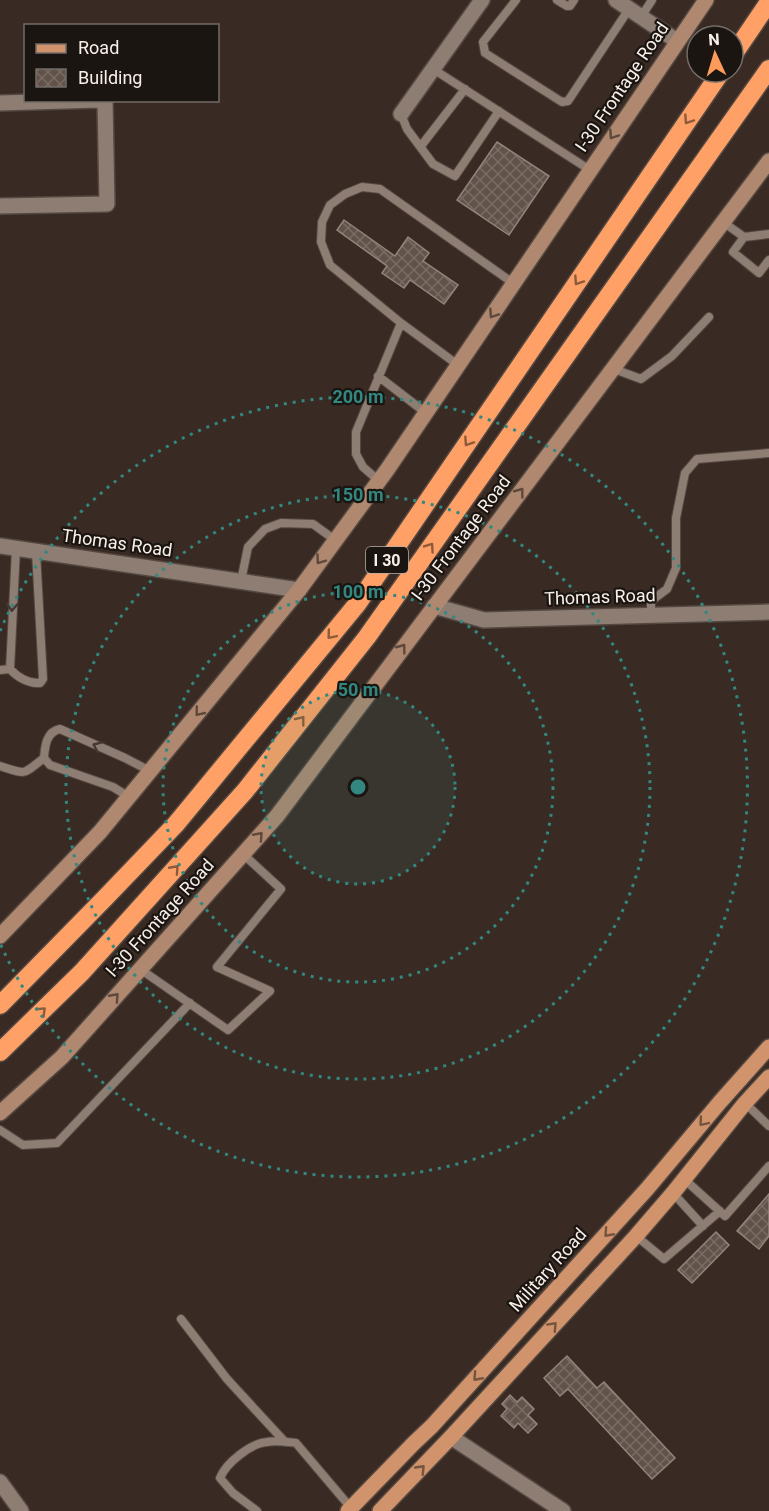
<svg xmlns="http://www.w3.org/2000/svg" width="769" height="1511" font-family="Roboto,sans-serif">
	<defs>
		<pattern id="building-cross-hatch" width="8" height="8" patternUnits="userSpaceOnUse" patternTransform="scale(1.5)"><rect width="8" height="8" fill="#62534a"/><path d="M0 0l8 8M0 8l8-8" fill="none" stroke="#796c64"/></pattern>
	</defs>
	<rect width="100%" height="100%" fill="#392b23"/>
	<!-- building -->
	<path fill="url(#building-cross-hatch)" stroke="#94837a" stroke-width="1.5" d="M497 142 549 176 509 235 457 200Z
		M344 220 395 256 408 237 429 253 423 261 458 285 444 304 410 280 404 288 382 273 387 266 337 230Z
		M769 1194V1236L759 1249 737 1231Z
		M716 1232 729 1245 692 1283 678 1270Z
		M567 1356 597 1388 604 1382 675 1458 652 1479 568 1389 560 1396 544 1378Z
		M510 1395 517 1402 522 1397 534 1409 528 1415 537 1424 528 1433 518 1423 514 1428 501 1416 507 1409 502 1404Z"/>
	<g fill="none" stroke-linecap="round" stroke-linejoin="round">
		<defs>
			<path id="service" d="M516 0 483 42 485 53 562 102 568 101 629 9
				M557 0 567 6H570L574 0
				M641 17 652 0
				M433 69 590 170
				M401 114 407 129 433 164 455 176 499 111
				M421 146 465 89
				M723 222 744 237 769 234
				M744 237 733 252 759 273 769 260
				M458 365 401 323 330 265 321 242 322 222 330 205 345 194 362 187 380 189 513 283
				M614 369 641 379 672 356 709 317
				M378 376 426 413
				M379 481 363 467 356 454V432L401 323
				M16 549 10 669C17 677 29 684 40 683L43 679 36 552
				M241 581 248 547 265 529 281 523 313 524 335 540
				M651 615V601L667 589 676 568V518L685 473 697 459 769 453
				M0 670 10 669
				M0 766C27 775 22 775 44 758
				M129 797 113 787 50 765 44 758C45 746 46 732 60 729L125 758 150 771
				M140 969 228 1030 270 991 217 967 281 889 243 854
				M745 1103 769 1126
				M0 1130 23 1145 57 1143 190 1003
				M684 1179 725 1216 769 1166
				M673 1193 703 1226
				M636 1236 664 1259 720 1211
				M181 1319 227 1379 285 1442
				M257 1511 233 1493 220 1478C226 1463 251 1443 267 1442 277 1440 287 1442 296 1443L351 1508"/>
			<path id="minor" d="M616 0 677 41
				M0 103 98 100
				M401 114 482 0
				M0 206 107 204 105 100
				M0 546 299 590
				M434 606 484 620 769 612
				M0 1482 21 1511"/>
			<path id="tertiary" d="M451 1437 563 1511"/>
			<path id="secondary" d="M0 936 100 832 299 590 387 470 706 0
				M0 1113 62 1057 277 816 769 161"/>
			<path id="primary" d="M348 1511 414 1443 432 1426 647 1189 720 1102 769 1047
				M380 1511 451 1437 636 1236 673 1193 745 1103 769 1077"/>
			<path id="motorway" d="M733 55 769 2
				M0 1005 105 898 176 824 358 603 721 72
				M0 1052 82 972 245 791 367 637 769 69"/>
		</defs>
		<!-- service casing -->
		<use href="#service" stroke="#544841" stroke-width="10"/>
		<!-- minor casing -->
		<use href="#minor" stroke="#544841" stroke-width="18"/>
		<!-- tertiary casing -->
		<use href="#tertiary" stroke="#544841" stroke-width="18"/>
		<!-- secondary casing -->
		<use href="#secondary" stroke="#544841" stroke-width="18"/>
		<!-- primary casing -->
		<use href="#primary" stroke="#544841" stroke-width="18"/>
		<!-- motorway casing -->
		<use href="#motorway" stroke="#544841" stroke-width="21"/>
		<!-- service -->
		<use href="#service" stroke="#8d7d73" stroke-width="8"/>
		<!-- minor -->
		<use href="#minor" stroke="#8d7d73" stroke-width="15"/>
		<!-- tertiary -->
		<use href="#tertiary" stroke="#8d7d73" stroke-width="15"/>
		<!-- secondary -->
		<use href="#secondary" stroke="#af886f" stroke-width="15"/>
		<!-- primary -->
		<use href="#primary" stroke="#d1936b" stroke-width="15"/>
		<!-- motorway -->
		<use href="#motorway" stroke="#ffa166" stroke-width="18"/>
	</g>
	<!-- one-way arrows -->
	<defs><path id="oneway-chevron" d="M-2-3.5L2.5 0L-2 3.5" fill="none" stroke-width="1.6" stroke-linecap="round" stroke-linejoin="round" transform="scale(1.5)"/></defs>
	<g stroke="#8d5b3c">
		<use href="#oneway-chevron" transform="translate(688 120) rotate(124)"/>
		<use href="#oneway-chevron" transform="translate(578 281) rotate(124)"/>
		<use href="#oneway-chevron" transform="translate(468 442) rotate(124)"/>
		<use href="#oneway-chevron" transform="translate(430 547) rotate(-55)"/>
		<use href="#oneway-chevron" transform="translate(331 635) rotate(130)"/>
		<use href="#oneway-chevron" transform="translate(301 720) rotate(-52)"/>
		<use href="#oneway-chevron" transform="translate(175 869) rotate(-48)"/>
		<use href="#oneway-chevron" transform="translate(42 1011) rotate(-44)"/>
	</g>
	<g stroke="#5e493c">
		<use href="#oneway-chevron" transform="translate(613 135) rotate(124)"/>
		<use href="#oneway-chevron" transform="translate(493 314) rotate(124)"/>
		<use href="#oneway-chevron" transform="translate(520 492) rotate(-53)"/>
		<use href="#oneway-chevron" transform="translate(320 560) rotate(126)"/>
		<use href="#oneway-chevron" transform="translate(402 648) rotate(-53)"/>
		<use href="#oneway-chevron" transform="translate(199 712) rotate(129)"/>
		<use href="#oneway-chevron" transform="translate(259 836) rotate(-48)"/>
		<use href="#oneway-chevron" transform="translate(115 997) rotate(-48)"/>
	</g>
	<g stroke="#433934">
		<use href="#oneway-chevron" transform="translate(12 607) rotate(92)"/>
		<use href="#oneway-chevron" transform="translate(97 746) rotate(-156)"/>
	</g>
	<g stroke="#76543e">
		<use href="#oneway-chevron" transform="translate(703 1122) rotate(130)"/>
		<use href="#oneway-chevron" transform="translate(608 1233) rotate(132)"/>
		<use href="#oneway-chevron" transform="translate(553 1326) rotate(-47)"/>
		<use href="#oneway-chevron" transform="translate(477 1377) rotate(132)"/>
		<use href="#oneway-chevron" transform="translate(421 1469) rotate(-46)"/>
	</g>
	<!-- distance rings -->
	<circle cx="358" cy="787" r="97" fill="#328880" fill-opacity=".12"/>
	<g fill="none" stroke="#328880" stroke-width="3" stroke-dasharray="3 6">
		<circle cx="358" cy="787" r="97"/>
		<circle cx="358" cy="787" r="195"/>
		<circle cx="358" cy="787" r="292"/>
		<path d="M0 631A390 390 0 1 1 0 943"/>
	</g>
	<g text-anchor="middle" stroke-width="4.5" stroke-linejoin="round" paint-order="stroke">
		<!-- shield labels -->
		<rect fill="#1b1512" stroke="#b6aea8" stroke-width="1.5" x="366" y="547" width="42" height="26" rx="4.5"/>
		<g font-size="16" font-weight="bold" fill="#f8efe9">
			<text x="387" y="566">I 30</text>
		</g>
		<!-- street labels -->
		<g font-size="18" fill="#f8efe9" stroke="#1b1512">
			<text transform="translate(622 87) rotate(-56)" y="6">I-30 Frontage Road</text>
			<text transform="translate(461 538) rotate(-53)" y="6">I-30 Frontage Road</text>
			<text transform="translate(117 543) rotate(8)" y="6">Thomas Road</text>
			<text transform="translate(600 597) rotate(-2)" y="6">Thomas Road</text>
			<text transform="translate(160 918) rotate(-48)" y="6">I-30 Frontage Road</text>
			<text transform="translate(548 1270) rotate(-48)" y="6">Military Road</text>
		</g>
	</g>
	<circle cx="358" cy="787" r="9" fill="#328880" stroke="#1b1512" stroke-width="3"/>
	<g font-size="18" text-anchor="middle" font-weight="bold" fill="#328880" stroke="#1b1512" stroke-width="4.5" stroke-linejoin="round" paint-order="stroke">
		<text x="358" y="403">200 m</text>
		<text x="358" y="501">150 m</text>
		<text x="358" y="598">100 m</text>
		<text x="358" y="696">50 m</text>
	</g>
	<!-- legend -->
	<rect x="24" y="24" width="195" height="78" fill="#1b1512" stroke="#736c68" stroke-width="1.5"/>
	<rect x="36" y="44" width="30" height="9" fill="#d1936b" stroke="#736c68" stroke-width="1.5"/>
	<text x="78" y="54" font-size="18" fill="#f8efe9">Road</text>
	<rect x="36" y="69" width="30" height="18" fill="url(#building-cross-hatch)" stroke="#736c68" stroke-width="1.5"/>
	<text x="78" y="84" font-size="18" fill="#f8efe9">Building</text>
	<!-- north arrow -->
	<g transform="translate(715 54) rotate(356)"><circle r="28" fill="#1b1512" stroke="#736c68" stroke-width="1.5"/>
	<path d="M0-4.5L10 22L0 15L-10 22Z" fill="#ff9b5a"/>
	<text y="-9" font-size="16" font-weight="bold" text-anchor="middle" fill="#f8efe9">N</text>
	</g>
</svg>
